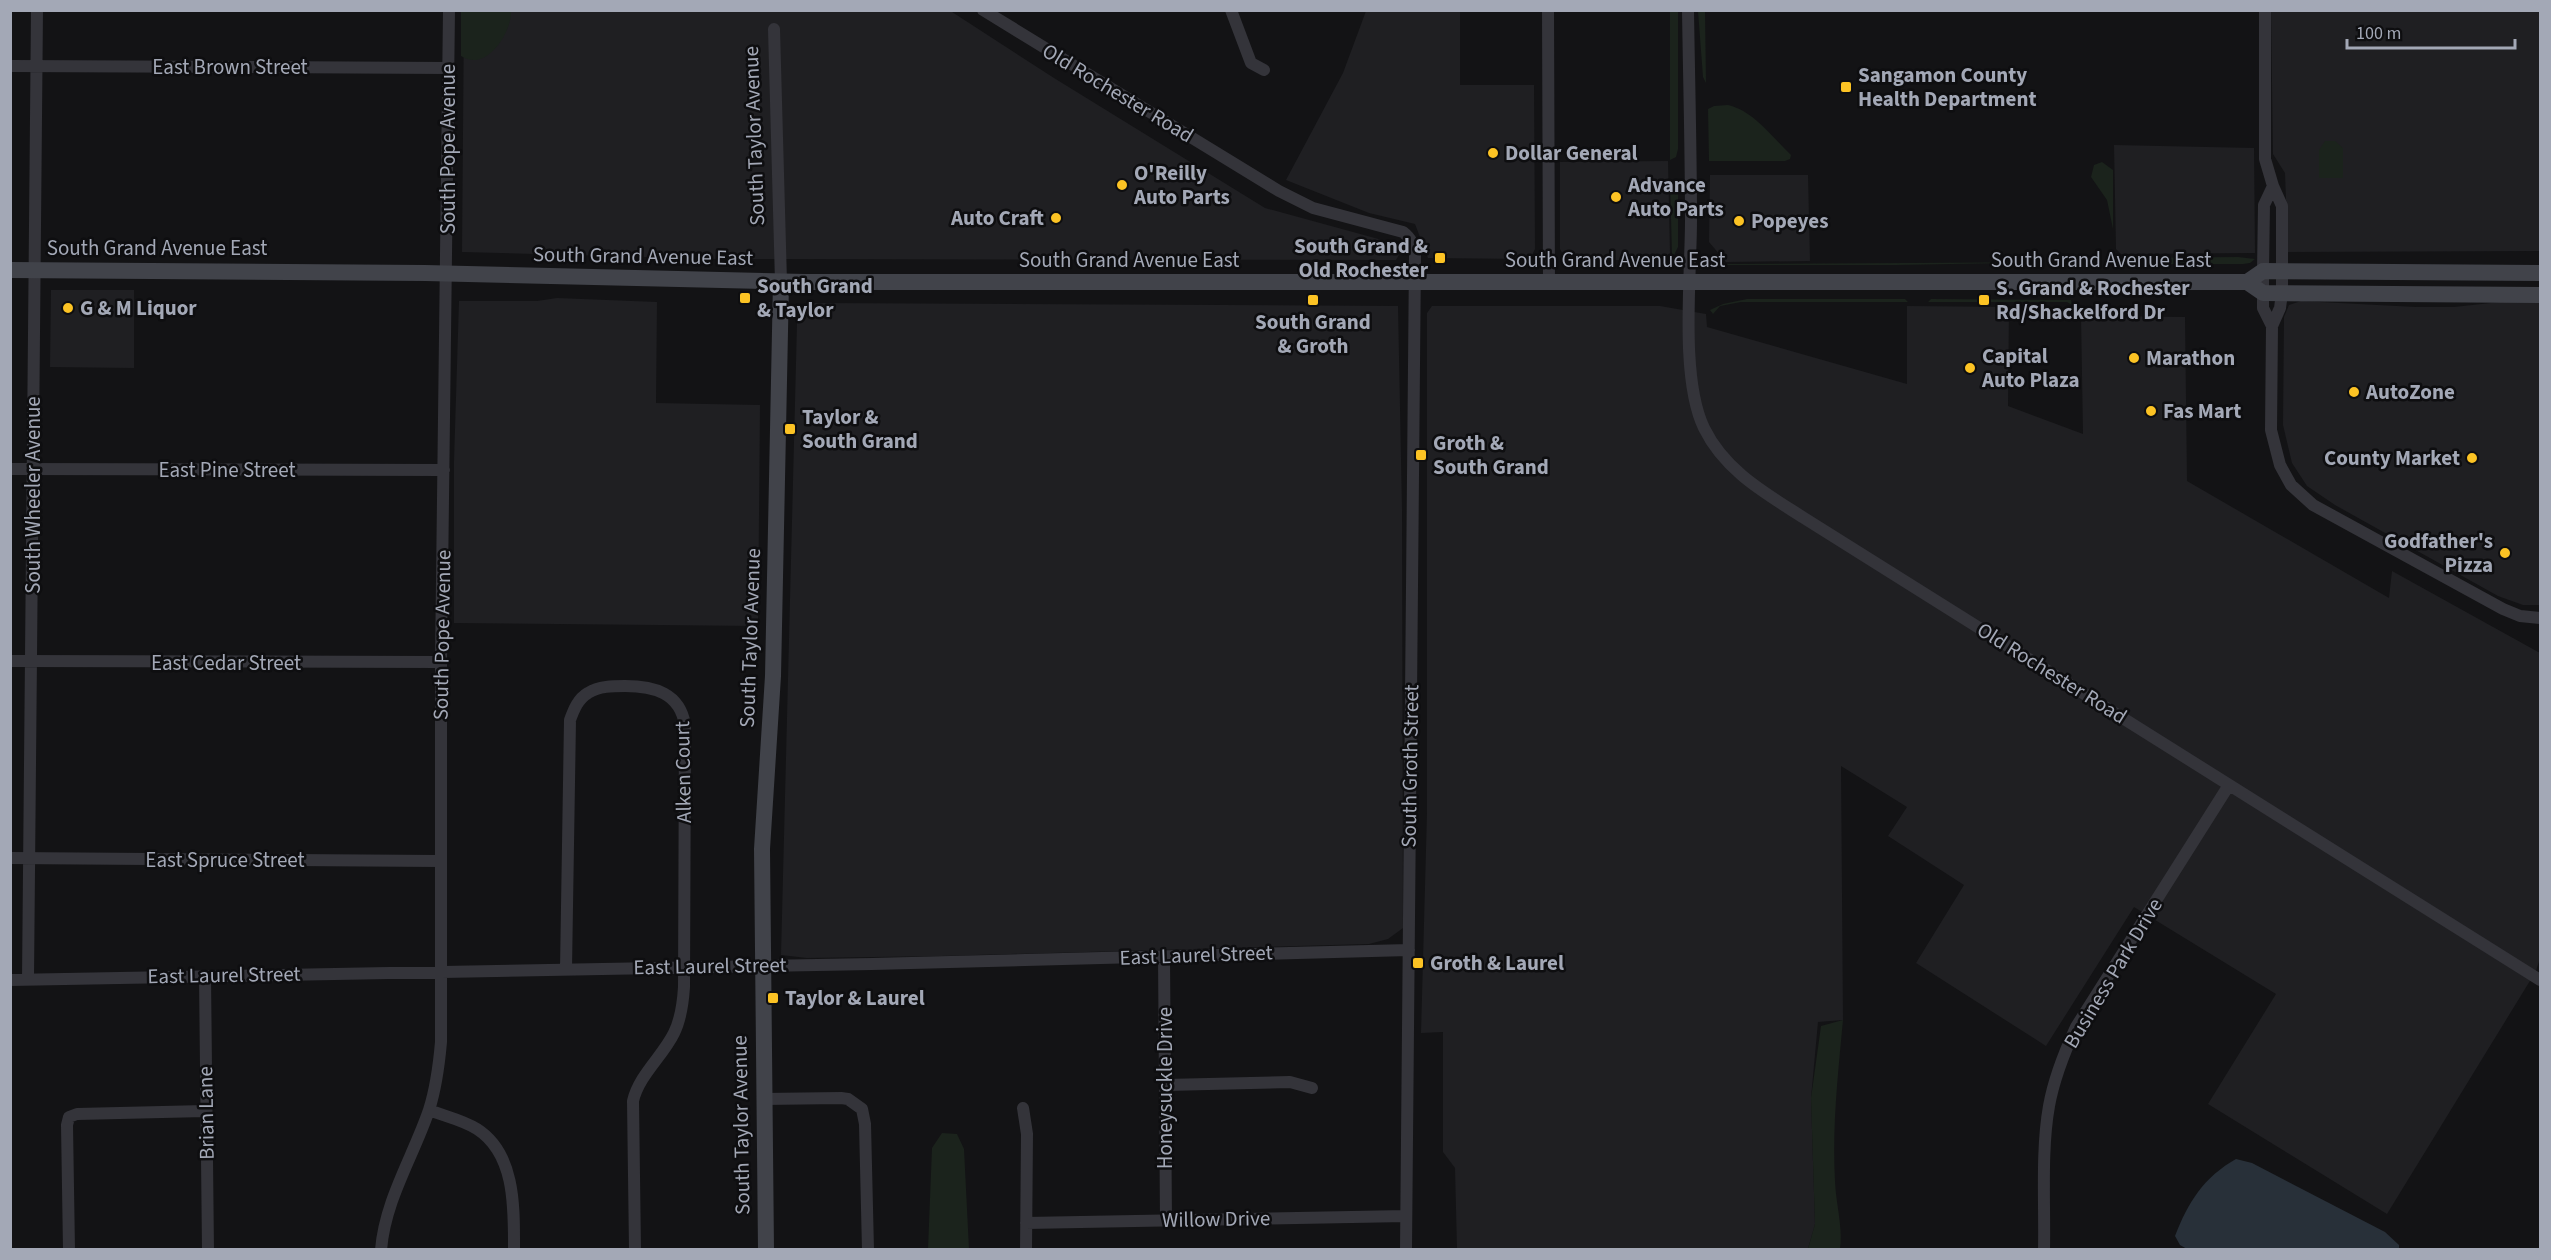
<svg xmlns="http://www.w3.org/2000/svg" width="2551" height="1260" font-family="'Source Sans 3',sans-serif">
	<rect width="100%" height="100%" fill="#131315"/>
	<!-- built -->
	<path fill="#1f1f22" d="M949 10 1054 78 1265 208 1393 243 1398 247 1400 253 1396 260 718 259 462 252 464 11Z
		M1366 11H1460V85H1534L1535 249 1530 259 1428 258 1415 224 1369 213 1286 180 1343 73Z
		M2271 11H2540V251L2288 252 2285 173 2273 154Z
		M2114 145 2254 148 2255 253 2121 254 2116 249Z
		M1668 161 1670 254 1665 260H1566L1560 249V162Z
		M1710 175H1808L1810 261 1726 262 1709 242Z
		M51 290H134V368L50 367Z
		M557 298 657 302 656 403 760 405 758 626 454 623V461L459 301H537Z
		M2301 301 2416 307H2454L2509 301 2540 302V605H2523L2498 596 2335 505 2307 486 2292 463 2283 425 2284 317 2289 305Z
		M813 303 1398 306 1402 509 1403 928 1388 939 1369 944 942 956 807 958 781 955 797 323Z
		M1432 306H1660L1706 314 1707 327 1907 384V306L2009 307 2008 406 2083 434 2081 316 2185 317 2187 481 2389 598 2392 571 2540 653V958L2536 971 2387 1214 2208 1104 2276 994 2134 907 2046 1046 1916 963 1964 885 1888 836 1907 807 1841 766 1843 1020 1818 1022 1811 1098 1815 1224 1808 1249H1457L1455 1168 1443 1152V1032L1421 1033 1427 813V313Z"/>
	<!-- green -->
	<path fill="#1b231c" d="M461 11H511C512 32 486 73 461 56Z
		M1670 11H1678V149L1676 157 1670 160Z
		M1698 11H1705L1706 83 1703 77Z
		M1728 105C1754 111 1772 137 1791 155L1790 159 1785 161H1709L1708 109 1714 106Z
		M2325 141H2335L2343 148V178H2319V150Z
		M2102 162 2113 170V229L2107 200 2091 177 2094 165Z
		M1670 181 1676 185 1678 192V247L1674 255H1672Z
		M1718 255 1726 264 2062 262 1897 265H1728L1713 259Z
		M2238 257 2255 259 2250 263 2243 264H2132L2123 260 2124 258Z
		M1747 299H1905L1908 302H1741L1720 306 1713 314 1710 310 1723 304Z
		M1931 299 2071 300 2072 305 2067 302H1928Z
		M1843 1020C1838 1074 1832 1127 1835 1181 1836 1205 1843 1226 1840 1249H1808L1815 1224 1811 1098 1821 1026Z
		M942 1133 957 1134 964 1149 969 1249H928L932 1148Z"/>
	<!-- water -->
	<path fill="#283039" d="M2236 1159 2252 1163 2385 1232 2399 1245V1249H2187L2180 1245 2175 1236C2188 1202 2204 1177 2236 1159Z"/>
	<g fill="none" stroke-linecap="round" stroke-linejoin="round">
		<!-- street -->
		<path stroke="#34343a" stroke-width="12" d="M983 10 1279 191 1313 208 1403 232C1412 239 1413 244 1415 255L1406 1250
			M1231 10 1251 63 1264 70
			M1548 10 1549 282
			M1688 10C1689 80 1691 150 1691 220 1691 277 1680 378 1704 428 1725 471 1765 493 1804 518L2540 980
			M2265 10V159L2273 186 2282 206V293L2280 308 2272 326 2271 430 2280 465 2291 485 2313 505 2503 609 2520 616 2540 618
			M774 29 781 282
			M10 66 449 68
			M2272 326 2263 308V271L2264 205 2273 186
			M10 469 444 470
			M10 661 441 662
			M10 858 440 861
			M1164 956 1166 1220
			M566 969 570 720C574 709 578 699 588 693 599 686 613 686 625 686 654 686 680 693 685 725L684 987C683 1003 681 1019 674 1033 663 1056 639 1075 633 1101L635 1250
			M205 976 208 1250
			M28 979 37 10
			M10 980 872 964 1409 950
			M1166 1085 1290 1082 1312 1088
			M763 1099 841 1098 848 1099 862 1109 865 1124 868 1250
			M1023 1108 1027 1134 1026 1250
			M429 1110C444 1116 463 1120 477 1129 516 1154 514 1209 514 1250
			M1026 1223 1406 1216
			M69 1250 67 1125 69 1117 77 1114 205 1111
			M381 1250C385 1200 413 1157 429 1110 436 1088 439 1065 441 1042V662L449 10
			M2044 1250C2045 1204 2041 1151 2049 1106 2054 1078 2064 1053 2076 1027L2229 785"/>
		<!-- secondary -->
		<path stroke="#41434a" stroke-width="16" d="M10 270 425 273 805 282H2247L2263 293 2540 295
			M2247 282 2263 271 2540 273
			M766 1250 762 849 773 676 781 282"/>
	</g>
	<!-- markers -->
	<g fill="#fcc324" stroke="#0e0e10" stroke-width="2">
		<rect x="1840" y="81" width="12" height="12" rx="3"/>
		<circle cx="1493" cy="153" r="6"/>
		<circle cx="1122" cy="185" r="6"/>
		<circle cx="1616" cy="197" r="6"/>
		<circle cx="1056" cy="218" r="6"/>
		<circle cx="1739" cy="221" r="6"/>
		<rect x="1434" y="252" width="12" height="12" rx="3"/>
		<rect x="739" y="292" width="12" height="12" rx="3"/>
		<rect x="1307" y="294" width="12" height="12" rx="3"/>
		<rect x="1978" y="294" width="12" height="12" rx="3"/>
		<circle cx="68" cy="308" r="6"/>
		<circle cx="2134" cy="358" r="6"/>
		<circle cx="1970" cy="368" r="6"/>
		<circle cx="2354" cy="392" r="6"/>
		<circle cx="2151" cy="411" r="6"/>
		<rect x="784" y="423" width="12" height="12" rx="3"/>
		<rect x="1415" y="449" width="12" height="12" rx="3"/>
		<circle cx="2472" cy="458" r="6"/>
		<circle cx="2505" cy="553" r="6"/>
		<rect x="1412" y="957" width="12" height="12" rx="3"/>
		<rect x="767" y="992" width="12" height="12" rx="3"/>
	</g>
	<g text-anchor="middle" stroke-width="5" stroke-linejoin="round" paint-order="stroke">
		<!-- street labels -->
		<g font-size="21" fill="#a3a8b6" stroke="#0e0e10">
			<text x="230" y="74">East Brown Street</text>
			<text transform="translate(1118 93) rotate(31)" y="7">Old Rochester Road</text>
			<text transform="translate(754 136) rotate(-92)" y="7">South Taylor Avenue</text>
			<text transform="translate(448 149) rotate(-90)" y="7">South Pope Avenue</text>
			<text x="157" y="255">South Grand Avenue East</text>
			<text transform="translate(643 256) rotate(1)" y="7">South Grand Avenue East</text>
			<text x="1129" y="267">South Grand Avenue East</text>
			<text x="1615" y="267">South Grand Avenue East</text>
			<text x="2101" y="267">South Grand Avenue East</text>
			<text x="227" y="477">East Pine Street</text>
			<text transform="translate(33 495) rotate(-90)" y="7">South Wheeler Avenue</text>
			<text transform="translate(442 635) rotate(-89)" y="7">South Pope Avenue</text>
			<text transform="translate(750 638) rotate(-88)" y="7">South Taylor Avenue</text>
			<text x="226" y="670">East Cedar Street</text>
			<text transform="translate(2052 673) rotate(32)" y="7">Old Rochester Road</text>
			<text transform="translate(1410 766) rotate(-89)" y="7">South Groth Street</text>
			<text transform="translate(683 772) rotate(-91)" y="7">Alken Court</text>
			<text x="225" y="867">East Spruce Street</text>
			<text transform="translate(1196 955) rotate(-2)" y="7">East Laurel Street</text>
			<text transform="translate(710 966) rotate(-1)" y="7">East Laurel Street</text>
			<text transform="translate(2113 973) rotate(-59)" y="7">Business Park Drive</text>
			<text transform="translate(224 975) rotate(-1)" y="7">East Laurel Street</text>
			<text transform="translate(1165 1088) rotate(-90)" y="7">Honeysuckle Drive</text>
			<text transform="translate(206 1113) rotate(-91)" y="7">Brian Lane</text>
			<text transform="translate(741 1125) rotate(-91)" y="7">South Taylor Avenue</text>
			<text transform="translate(1216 1219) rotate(-1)" y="7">Willow Drive</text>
		</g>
		<!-- poi labels -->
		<g font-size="21" font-weight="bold" fill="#a3a8b6" stroke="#0e0e10" text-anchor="start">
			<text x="1858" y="82">Sangamon County<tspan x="1858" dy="24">Health Department</tspan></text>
			<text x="1505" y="160">Dollar General</text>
			<text x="1134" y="180">O'Reilly<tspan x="1134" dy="24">Auto Parts</tspan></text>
			<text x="1628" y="192">Advance<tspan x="1628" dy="24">Auto Parts</tspan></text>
			<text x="1044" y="225" text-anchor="end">Auto Craft</text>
			<text x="1751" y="228">Popeyes</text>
			<text x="1428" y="253" text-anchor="end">South Grand &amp;<tspan x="1428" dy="24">Old Rochester</tspan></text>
			<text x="757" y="293">South Grand<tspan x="757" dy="24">&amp; Taylor</tspan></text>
			<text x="1996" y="295">S. Grand &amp; Rochester<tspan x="1996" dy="24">Rd/Shackelford Dr</tspan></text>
			<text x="80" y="315">G &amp; M Liquor</text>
			<text x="1313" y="329" text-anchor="middle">South Grand<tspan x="1313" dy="24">&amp; Groth</tspan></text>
			<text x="1982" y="363">Capital<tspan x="1982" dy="24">Auto Plaza</tspan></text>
			<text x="2146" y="365">Marathon</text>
			<text x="2366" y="399">AutoZone</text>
			<text x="2163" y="418">Fas Mart</text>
			<text x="802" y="424">Taylor &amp;<tspan x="802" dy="24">South Grand</tspan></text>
			<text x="1433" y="450">Groth &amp;<tspan x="1433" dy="24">South Grand</tspan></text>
			<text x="2460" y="465" text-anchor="end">County Market</text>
			<text x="2493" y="548" text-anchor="end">Godfather's<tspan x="2493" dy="24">Pizza</tspan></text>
			<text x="1430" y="970">Groth &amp; Laurel</text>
			<text x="785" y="1005">Taylor &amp; Laurel</text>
		</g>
	</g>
	<!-- border -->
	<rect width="2551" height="1260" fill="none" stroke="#a3a8b6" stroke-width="24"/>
	<!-- scale -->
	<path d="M2347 39v9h168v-9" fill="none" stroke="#a3a8b6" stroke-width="3"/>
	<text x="2356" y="39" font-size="18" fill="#a3a8b6" stroke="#0e0e10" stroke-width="4.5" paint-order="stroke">100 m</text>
</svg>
